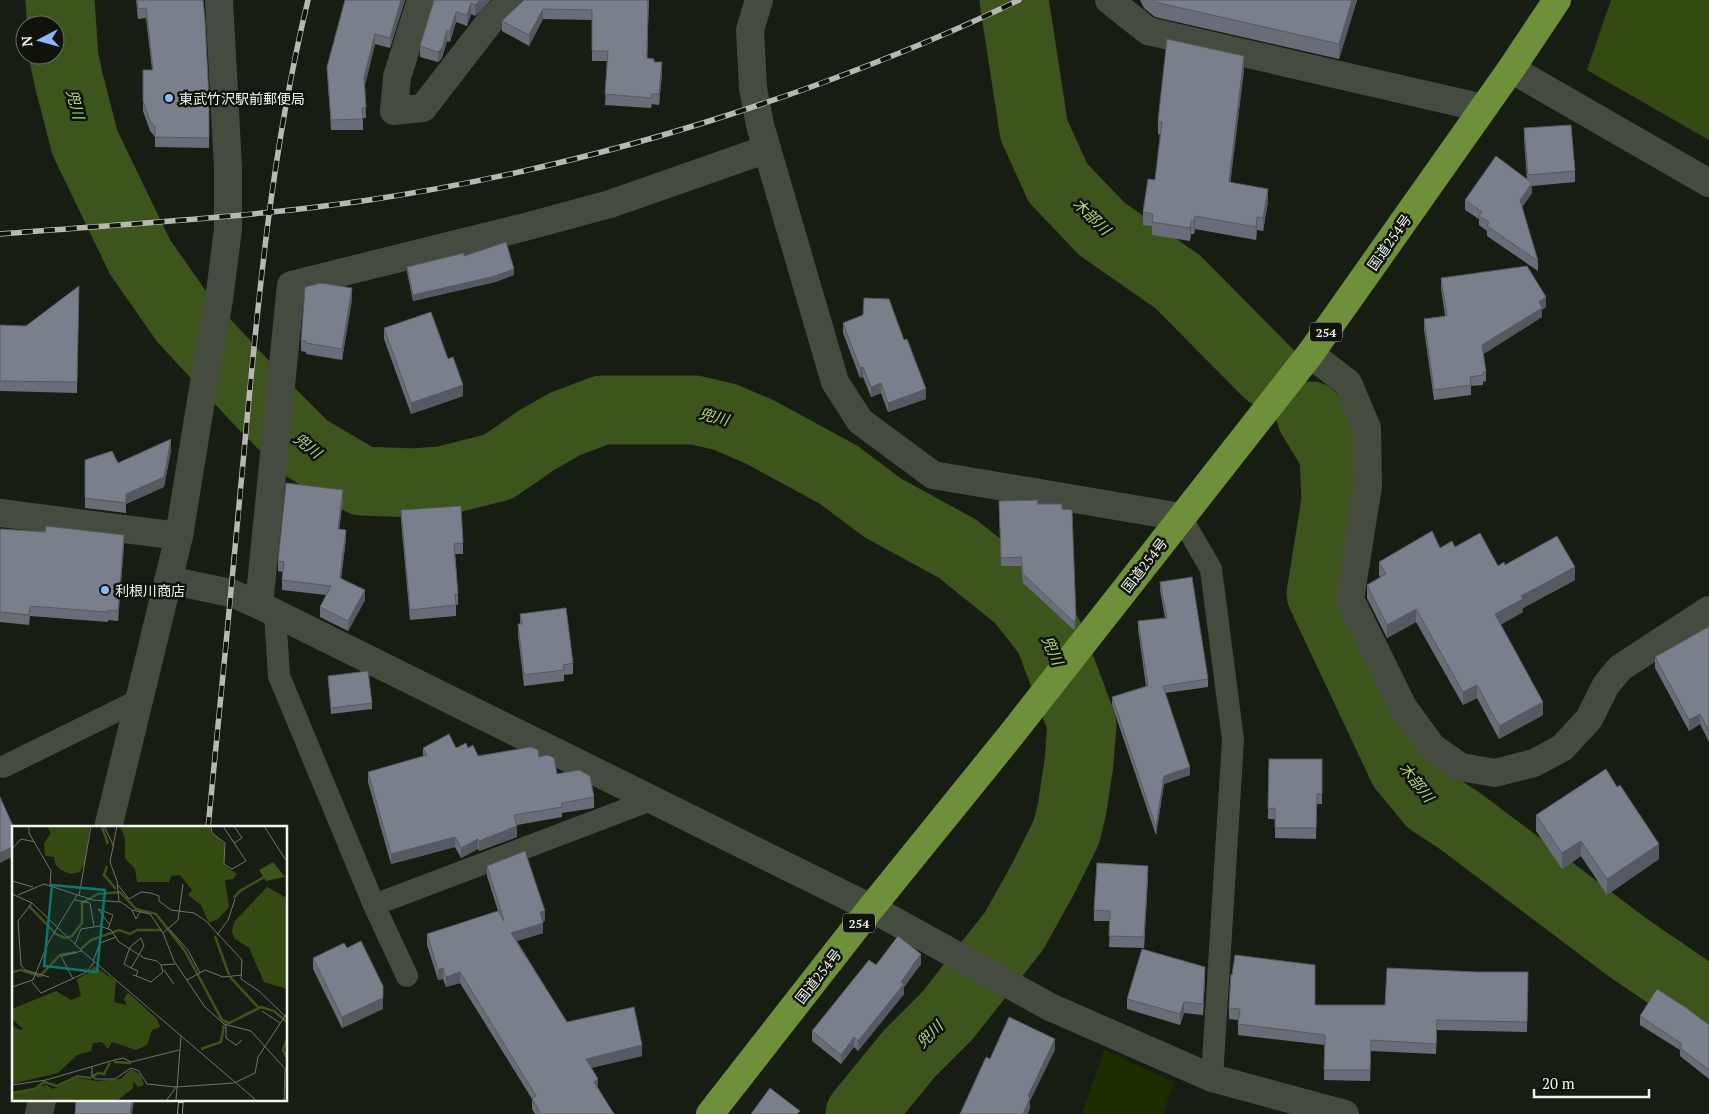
<svg xmlns="http://www.w3.org/2000/svg" width="1709" height="1114" font-family="'PT Serif','Noto Sans JP',serif">
<style>
.green{fill:#1c2d00}
.forest{fill:#354a13}
.lines{fill:none;stroke-linecap:round;stroke-linejoin:round}
.river{stroke:#3d541d;stroke-width:69}
.service{stroke:#464b40;stroke-width:22}
.minor{stroke:#464b40;stroke-width:28}
.tertiary{stroke:#464b40;stroke-width:28}
.trunk{stroke:#6e903a;stroke-width:28}
.rail-casing{stroke:#b6b9b1;stroke-width:5.5}
.rail{stroke:#0f130a;stroke-width:4;stroke-dasharray:11;stroke-linecap:butt}
.wall{fill:#686d78}
.shaded-wall{fill:#555961}
.building{fill:#797f8b;stroke:#555961}
.poi-dot{fill:#91b8fd;stroke:#0f130a;stroke-width:2}
.labels{text-anchor:middle;dominant-baseline:central;stroke-width:5;stroke-linejoin:round;paint-order:stroke}
.shield{fill:#0f130a;stroke:#aeb1aa;stroke-width:1}
.shield-label{font-size:12px;font-weight:bold;fill:#f2f5ee}
.poi-label{font-size:14px;fill:#f2f5ee;stroke:#0f130a;text-anchor:start}
.street-label{font-size:14px;fill:#f2f5ee;stroke:#0f130a}
.water-label{font-size:15px;font-style:italic;fill:#b3d786;stroke:#0f130a}
.inset-river{fill:none;stroke:#3d541d;stroke-width:2.5}
.inset-road{fill:none;stroke:#6f736b;stroke-width:1}
.view{fill:#0f766e;fill-opacity:0.15;stroke:#0f766e;stroke-width:2.5}
.inset-edge{fill:none;stroke:#f2f5ee;stroke-width:2.5}
</style>
<rect width="100%" height="100%" fill="#181d13"/>
<path class="green" d="M1104,1050L1174,1082L1163,1114H1082Z"/>
<path class="forest" d="M1611,0H1709V140L1587,70Z"/>
<g class="lines">
<g class="river">
<path d="M60,0L64,58L69,81L85,143L140,257L184,320L262,404L306,448L362,481L413,483L442,481L498,467L537,440L565,424L602,410H695L725,417L760,432L839,475L883,508L958,549L1020,599L1049,636L1082,724L1079,763L1072,809L1066,833L1043,879L1014,931L947,1016L909,1054L860,1114"/>
<path d="M1014,0L1034,130L1058,183L1102,229L1178,282L1268,373"/>
<path d="M1311,416L1334,454L1336,501L1321,594L1403,768L1431,802L1460,821L1627,947L1709,1003"/>
</g>
<g class="service">
<path d="M1181,517L1211,569L1233,740L1212,1078"/>
<path d="M275,613L279,676L374,905L407,976"/>
<path d="M3,767L139,700"/>
<path d="M374,905L651,800"/>
</g>
<g class="minor">
<path d="M421,0L397,77L394,111L423,108L491,20L513,0"/>
<path d="M759,0L750,30L753,88L760,125L835,382L860,421L933,475L1181,517"/>
<path d="M1109,0L1148,31L1483,108"/>
<path d="M1511,69L1709,183"/>
<path d="M1310,354L1348,383L1367,428L1368,486L1350,599L1403,707L1432,747L1461,767L1495,773L1534,763L1562,748L1589,719L1606,685L1620,668L1709,610"/>
<path d="M0,513L179,536"/>
<path d="M168,580L231,593L259,605L871,908"/>
<path d="M259,605L291,285L525,227L610,204L767,149"/>
<path d="M108,828L179,536L201,401L219,300L228,229V167L219,0"/>
<path d="M39,1114L42,1100"/>
</g>
<path class="tertiary" d="M871,908L1050,1007L1212,1078L1345,1114"/>
<path class="trunk" d="M710,1114L871,908L1011,735L1310,354L1511,69L1557,0"/>
<g class="rail-casing">
<g id="rail">
<path d="M0,234C123,224 247,218 369,200C523,177 673,137 819,84C887,59 954,32 1019,0"/>
<path d="M208,828C220,703 233,577 244,452C258,300 272,148 308,0"/>
<path d="M180,1114L181,1100"/>
</g>
</g>
<use href="#rail" class="rail"/>
</g>
<g class="wall">
<path d="M136,0H203L209,100V148L155,147V137L150,131L143,111V70H152L146,18L138,19Z"/>
<path d="M405,0L390,48L375,44L365,85L366,118H363V130H331L327,67Z"/>
<path d="M434,0H491L475,16L471,14L467,26L456,22L450,42L447,41L442,58L438,62L420,57V46Z"/>
<path d="M524,0H649L647,58L654,62L662,73L659,105L652,104L651,108L605,105L607,61H592V20L543,19L529,46L502,31V21Z"/>
<path d="M1140,0H1357L1339,59L1155,17L1144,8Z"/>
<path d="M1244,69L1230,183L1268,202L1263,231L1257,230L1256,240L1195,229L1194,234H1191L1190,241L1152,235V226L1143,225V212L1155,180L1160,135L1158,134V121Z"/>
<path d="M1524,128L1575,171V182L1532,186V193L1522,207L1538,261V271L1487,236V231L1479,225V219L1465,210V200L1527,180L1524,139Z"/>
<path d="M464,256L514,275L495,282L413,301L407,272V267Z"/>
<path d="M1441,278L1546,307L1542,310V317L1483,354L1486,372V381L1483,382V385L1471,386V395L1434,400L1424,329V319L1445,316L1441,288Z"/>
<path d="M79,286L77,393L0,391V325L26,326Z"/>
<path d="M352,299L342,360L306,354V352L301,351V341Z"/>
<path d="M843,323L926,399L888,412L881,393L871,397L863,377L860,378L843,333Z"/>
<path d="M384,328L448,359L463,396L411,414L384,339Z"/>
<path d="M171,450L164,487L126,504V513L85,508V460L118,463Z"/>
<path d="M343,500L339,529L346,539L341,578L365,600L348,631L320,617V607L326,595L282,590V580L283,572L278,571V561Z"/>
<path d="M999,501L1038,504L1076,627L1074,630L1023,583L1021,566H1001Z"/>
<path d="M401,510L463,543V554H455L458,594V605H456V616L410,620L401,521Z"/>
<path d="M0,529L45,532L124,545L118,621L108,620V622L30,616L29,625L0,622Z"/>
<path d="M1455,547L1498,566L1505,565L1575,580L1523,608V612L1500,625L1543,715L1499,739L1477,698L1463,705L1416,622L1387,638L1367,598V585L1380,577L1379,575V562L1440,548Z"/>
<path d="M1160,582L1208,679V687L1165,693L1190,775L1164,784L1156,835L1112,705V697L1146,686L1138,629V621L1165,618L1160,590Z"/>
<path d="M520,614L573,663V674L564,675V681L524,686L518,635V624H520Z"/>
<path d="M1709,628V742L1700,724L1689,731L1655,668V657Z"/>
<path d="M328,676L372,703V709L331,714Z"/>
<path d="M423,748H468L478,756L539,757L557,774L594,797V808L562,813V817L517,825V837L479,851L478,849L461,858L455,847L391,864L368,782V772L423,757Z"/>
<path d="M1269,759H1322V804H1317L1316,839L1275,838V819H1268Z"/>
<path d="M1617,787L1659,859L1607,895L1581,856L1562,869L1536,831V815Z"/>
<path d="M487,866L545,921L542,922L543,933L517,941L567,1022L642,1056L591,1068L598,1088L614,1114H535L532,1109V1099L460,983L446,987L443,979L438,980L427,945V934L498,911L487,876Z"/>
<path d="M1148,877L1144,948L1109,947L1110,921H1094V910Z"/>
<path d="M347,948L383,1009L342,1028L313,969V958Z"/>
<path d="M921,964L904,987V994L858,1051L854,1047L841,1064L812,1041V1031L876,965Z"/>
<path d="M1478,972H1528L1527,1032L1437,1030L1436,1054L1371,1051L1370,1081L1324,1080L1325,1045L1238,1035V1020L1229,1019V1008L1232,975L1315,1005H1385Z"/>
<path d="M1205,978L1203,1015L1184,1013L1180,1025L1127,1009V999Z"/>
<path d="M1640,1016L1709,1025V1079L1680,1056V1050L1640,1025Z"/>
</g>
<g class="shaded-wall">
<path d="M401,0H405L390,48V38Z"/>
<path d="M480,0H491L475,16V5Z"/>
<path d="M1352,0H1357L1339,59V44Z"/>
<path d="M471,3V14L467,26V15Z"/>
<path d="M543,9V19L529,46V35Z"/>
<path d="M456,12V22L450,42V31Z"/>
<path d="M447,30V41L442,58L438,62V52Z"/>
<path d="M375,34V44L364,88V77Z"/>
<path d="M1244,56V69L1229,195V182Z"/>
<path d="M662,62V73L659,105V94Z"/>
<path d="M1532,183V193L1520,210V200Z"/>
<path d="M1268,189V202L1263,231V218Z"/>
<path d="M1195,216V229L1194,234V221Z"/>
<path d="M1257,217V230L1256,240V227Z"/>
<path d="M1191,221V234L1190,241V228Z"/>
<path d="M514,269V275L495,282L413,301V295Z"/>
<path d="M352,288V299L342,360V349Z"/>
<path d="M1546,297V307L1542,310V317L1482,355V345L1539,302Z"/>
<path d="M863,367V377L860,378V368Z"/>
<path d="M881,383V393L871,397V387Z"/>
<path d="M463,385V396L411,414V403Z"/>
<path d="M926,389V399L888,412V403Z"/>
<path d="M171,439V450L164,487L126,504V513V494Z"/>
<path d="M343,490V500L338,539V529Z"/>
<path d="M346,530V539L340,587V578Z"/>
<path d="M124,535V545L118,621V611Z"/>
<path d="M1575,567V580L1523,608V612L1495,628V614L1521,596Z"/>
<path d="M365,590V600L348,631V621Z"/>
<path d="M1416,609V622L1387,638V625Z"/>
<path d="M1076,618V627L1074,630V622Z"/>
<path d="M1477,685V698L1463,705V692Z"/>
<path d="M1543,702V715L1499,739V726Z"/>
<path d="M1700,714V724L1689,731V720Z"/>
<path d="M1190,767V775L1164,784L1156,835V827L1164,776Z"/>
<path d="M517,826V837L479,851V841Z"/>
<path d="M455,837V847L391,864V854Z"/>
<path d="M478,839V849L461,858V848Z"/>
<path d="M1581,841V856L1562,869V853Z"/>
<path d="M1659,844V859L1607,895V879Z"/>
<path d="M14,846V856L0,863V853Z"/>
<path d="M1148,866V877L1144,948V937Z"/>
<path d="M545,911V921L540,922V912Z"/>
<path d="M543,923V933L511,943V933Z"/>
<path d="M921,954V964L904,987V994L858,1051V1041L901,982Z"/>
<path d="M1205,967V978L1203,1015V1004Z"/>
<path d="M443,968V979L438,980V970Z"/>
<path d="M460,972V983L446,987V977Z"/>
<path d="M383,998V1009L342,1028V1017Z"/>
<path d="M1184,1002V1013L1180,1025V1014Z"/>
<path d="M854,1037V1047L841,1064V1055Z"/>
<path d="M1055,1039V1050L1030,1101V1108L1028,1114H1023L1028,1096Z"/>
<path d="M642,1045V1056L586,1069V1059Z"/>
<path d="M598,1079V1089L594,1082Z"/>
<path d="M132,1100H134L132,1114H130Z"/>
</g>
<g class="building">
<path d="M137,0H203L205,20L209,100V138L155,137V127L150,121L143,101V70H153L146,8L138,9Z"/>
<path d="M345,0H401L390,38L375,34L364,77L366,108H362L363,119L331,120L327,67Z"/>
<path d="M434,0H480L475,5L471,3L467,15L456,12L450,31L447,30L442,48L438,52L420,46Z"/>
<path d="M524,0H648L647,58L654,59V62H662L659,94H652L651,98L605,94L608,51H592V10L543,9L529,35L502,21Z"/>
<path d="M1153,0H1352L1339,44L1155,2Z"/>
<path d="M1167,39L1244,56L1229,182L1268,189L1263,218L1257,217L1256,227L1195,216L1194,221H1191L1190,228L1152,222L1153,214L1143,212L1148,179L1155,180L1162,122L1158,121Z"/>
<path d="M1571,125L1575,171L1528,175L1524,128Z"/>
<path d="M1496,156L1532,183L1520,200L1538,261L1487,226L1489,222L1479,216L1482,212L1465,200Z"/>
<path d="M506,242L514,269L495,276L413,295L407,267L464,253V256Z"/>
<path d="M1527,266L1546,297L1539,302L1542,308L1482,345L1486,372H1483V375L1470,377L1471,385L1434,390L1424,319L1447,316L1441,278Z"/>
<path d="M321,283L352,288L342,349L306,343V341H301L305,287Z"/>
<path d="M79,286L77,382L0,381V325L26,326Z"/>
<path d="M864,298L889,299L904,340L907,339L926,389L888,403L881,383L871,387L863,367L860,368L843,323L863,315Z"/>
<path d="M431,312L448,359L453,357L463,385L411,403L384,328Z"/>
<path d="M171,439L164,477L126,494V503L85,498V460L112,451L118,463Z"/>
<path d="M286,483L343,490L338,529L346,530L340,578L365,590L348,621L320,607L331,586L282,580L284,562L278,561Z"/>
<path d="M1038,500L1037,504H1062V509L1072,510L1076,618L1074,622L1023,574L1021,557L1001,558L999,501Z"/>
<path d="M461,506L463,543L454,544L458,594H455L456,605L410,610L401,510Z"/>
<path d="M46,526L124,535L118,611L108,610V612L30,606L29,615L0,612V529L45,532Z"/>
<path d="M1432,531L1440,548L1452,541L1455,547L1480,533L1498,566L1504,562L1505,565L1557,536L1575,567L1521,596L1523,599L1495,614L1543,702L1499,726L1477,685L1463,692L1416,609L1387,625L1367,585L1386,574L1379,562Z"/>
<path d="M1192,577L1208,679L1163,686L1190,767L1164,776L1156,827L1112,697L1148,686L1138,621L1167,618L1160,582Z"/>
<path d="M566,608L573,663L563,665L564,670L524,675L518,624H522L520,614Z"/>
<path d="M1708,627L1709,628V731L1700,714L1689,720L1655,657Z"/>
<path d="M368,671L372,703L331,708L328,676Z"/>
<path d="M449,734L456,748L466,743L468,748L473,745L478,756L531,747L538,750L539,757L548,755L554,758L557,774L579,770L590,776L594,797L562,803V807L514,815L517,826L479,841L478,839L461,848L455,837L391,854L368,772L427,755L423,748Z"/>
<path d="M1269,759H1322V794H1317L1316,828H1275V808L1268,809Z"/>
<path d="M1606,769L1617,787L1620,785L1659,844L1607,879L1581,841L1562,853L1536,815Z"/>
<path d="M0,797L14,828V846L0,853Z"/>
<path d="M525,851L545,911L540,912L543,923L511,933L567,1022L634,1007L642,1045L586,1059L598,1079L594,1082L614,1114H541L532,1099L536,1096L460,972L446,977L443,968L438,970L427,934L498,911L504,921L487,866Z"/>
<path d="M1097,863L1148,866L1144,937L1109,936L1110,911L1094,910Z"/>
<path d="M898,936L921,954L901,982L904,984L858,1041L854,1037L841,1055L812,1031L869,960L876,965Z"/>
<path d="M361,941L383,986V998L342,1017L313,958L344,943L347,948Z"/>
<path d="M1142,949L1205,967L1203,1004L1184,1002L1180,1014L1127,999Z"/>
<path d="M1235,955L1315,965V1005H1385L1387,968L1478,972H1528L1527,1022L1437,1020L1436,1044L1371,1040L1370,1070H1324L1325,1035L1238,1024L1240,1009L1229,1008L1231,974L1232,975Z"/>
<path d="M1657,989L1685,1007L1709,1025V1070L1680,1048L1682,1044L1640,1016Z"/>
<path d="M1009,1017L1055,1039L1028,1096L1030,1098L1023,1114H960L986,1057L990,1059Z"/>
<path d="M770,1088L800,1111L797,1114H751Z"/>
<path d="M76,1100H132L130,1114H75Z"/>
</g>
<g class="poi-dot">
<circle cx="169" cy="98" r="5"/>
<circle cx="105" cy="590" r="5"/>
</g>
<g class="labels">
<g class="shield">
<rect x="1310" y="322.5" width="32" height="19" rx="4"/>
<rect x="843" y="913.5" width="32" height="19" rx="4"/>
</g>
<g class="shield-label">
<text x="1326" y="332">254</text>
<text x="859" y="923">254</text>
</g>
<g class="poi-label">
<text x="179" y="98">東武竹沢駅前郵便局</text>
<text x="115" y="590">利根川商店</text>
</g>
<g class="street-label">
<text transform="translate(1389 242) rotate(-55)">国道254号</text>
<text transform="translate(1144 565) rotate(-52)">国道254号</text>
<text transform="translate(818 976) rotate(-52)">国道254号</text>
</g>
<g class="water-label">
<text transform="translate(76 104) rotate(76)">兜川</text>
<text transform="translate(1092 216) rotate(44)">木部川</text>
<text transform="translate(714 416) rotate(15)">兜川</text>
<text transform="translate(308 445) rotate(38)">兜川</text>
<text transform="translate(1053 650) rotate(66)">兜川</text>
<text transform="translate(1417 782) rotate(52)">木部川</text>
<text transform="translate(929 1034) rotate(-45)">兜川</text>
</g>
</g>
<g transform="translate(12 826)">
<rect width="275" height="275" fill="#181d13"/>
<path d="M35,0H78L73,35L68,46L58,48L49,44L43,38L42,31L33,30L32,17L39,7ZM108,0H198L199,6L212,17V39L225,48L221,53L213,54L217,81L206,93L197,97L189,79L176,69L180,64L168,49L159,50L157,56H125L123,43L113,32V13ZM255,61L275,72V163L252,156L237,122L222,112L220,105L222,96ZM82,140L104,155L102,176L115,179L112,173L115,167L118,168L145,193L148,201L140,204L135,219L124,224L100,216L96,223L90,216L81,217L79,225L65,229L46,247L0,258V199L8,204L11,203L0,193V183L44,165L59,174L69,170L65,153L76,147ZM119,243L129,249L132,259L126,261L121,255V262L105,275H0V268L5,266L34,259L41,263L65,252L85,255L109,253Z" fill="#354a13"/>
<path d="M261,36L273,51L254,55L247,44Z" fill="#3d541d"/>
<path class="inset-river" d="M90,1L96,18M95,40L92,49L104,63M222,72L228,65L252,51M17,80L44,108L53,112L60,110L70,97V77L86,68L108,66L124,83L144,88L173,125L210,194L217,197L249,181L262,185L275,196M203,110L217,149M69,123L79,114L107,104L118,108L125,104H150M0,146L9,144L28,150L48,129L64,126M218,151L246,181M275,213L271,224L275,232M189,223L209,216L212,199M102,236L119,237M0,267L23,263L32,256L45,260L66,250L78,252L86,247L92,248L98,237"/>
<path class="inset-road" d="M17,0V7L39,45L38,60M92,0L102,21M105,0L98,36L105,55L107,75M199,0L200,7L213,17L212,38L220,43L234,35L211,0M252,0L275,36M222,17L230,12L222,0M0,23L9,13L23,16M0,55L21,61M106,59L117,73L129,66L139,67L147,70V75L159,84L182,87L194,95L230,134L229,153L247,165L275,192M0,68L20,77L70,125L245,275M6,69L32,58L81,74L109,76L120,84L138,88L151,107L162,135L193,181L212,198L239,205L275,245M67,70L79,0M63,74L78,77L82,100M20,77L6,95L9,139L13,144L37,151M120,84L124,93L128,86M96,103L101,89L86,83L97,98M157,103L176,124L188,147M151,107L166,94L171,58M205,109L216,94L223,73M129,112L132,120L119,142L112,138L118,121ZM63,118L69,103L88,100L99,104L107,116L132,132L145,135L149,139L163,138M81,135L88,117L104,111M119,142L126,145L124,150L121,149M152,144L162,158M124,150L139,156L151,146L149,139M61,153L49,130L70,125M175,154L193,144L211,151L230,149M20,156L29,167L75,146L82,136M0,161L21,154L36,117L65,69M250,185L268,197M214,199V212L224,219L230,214M80,241V249L83,253H103L119,242L127,245L135,258L164,261L222,257L243,247L246,231L275,187M0,259L34,254L99,235L111,232L119,236L167,224M154,275L164,261M164,275L169,210M272,275L273,243"/>
<path class="view" d="M40,59L93,64L85,146L32,140Z"/>
<rect width="275" height="275" class="inset-edge"/>
</g>
<g transform="translate(40 40) rotate(264)"><circle r="24" fill="#0f130a" stroke="#6a6d65"/>
<path d="M0-4L9 19L0 12L-9 19Z" fill="#91b8fd"/>
<text y="-8" font-size="14" font-weight="bold" text-anchor="middle" fill="#f2f5ee">N</text>
</g>
<path d="M1534 1089v8h115v-8" fill="none" stroke="#f2f5ee" stroke-width="2.5"/>
<text x="1542" y="1089" font-size="15" fill="#f2f5ee" stroke="#0f130a" stroke-width="4" paint-order="stroke">20 m</text>
</svg>
